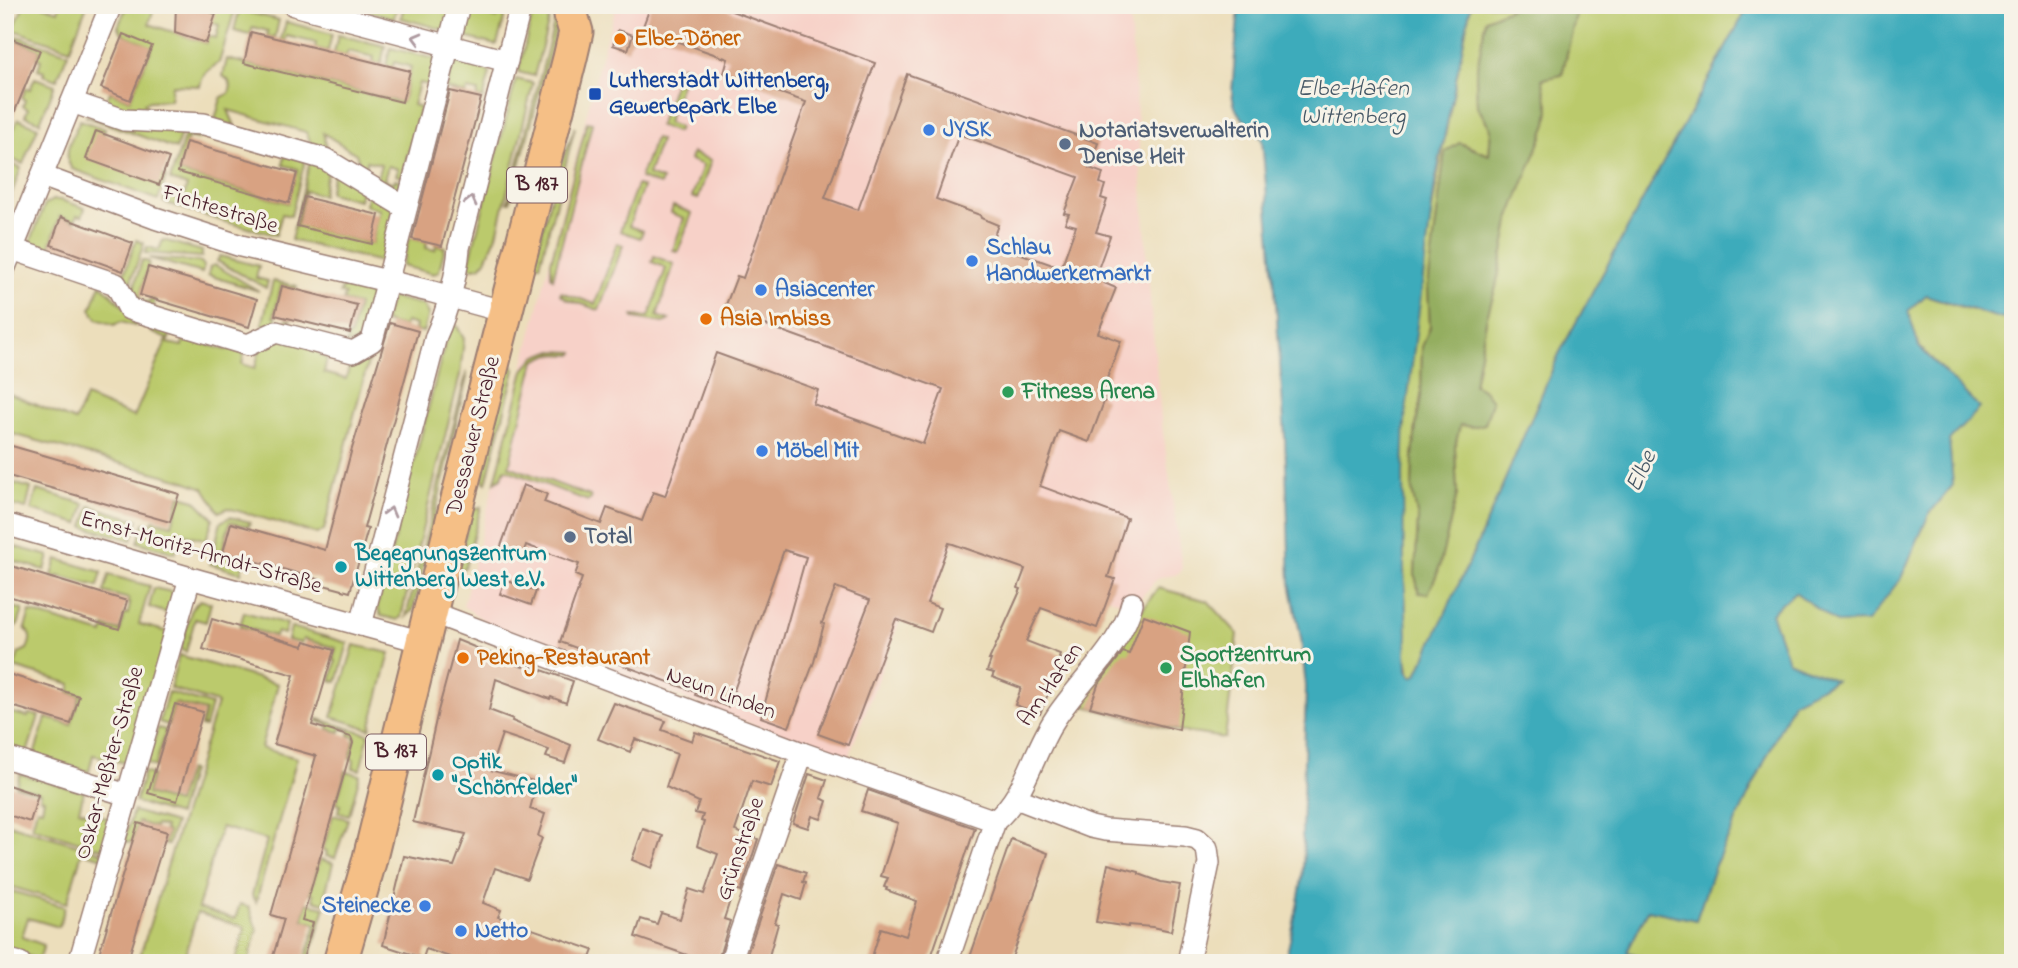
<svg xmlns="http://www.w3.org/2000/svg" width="2018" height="968" font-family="'Indie Flower',sans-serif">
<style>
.built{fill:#f7d1c8}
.green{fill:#bbca6c;stroke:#82744c;stroke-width:2}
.forest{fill:#94ae60;stroke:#6f6646;stroke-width:2}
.water{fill:#3dabbb;stroke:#446573;stroke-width:2}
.building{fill:#d8a282;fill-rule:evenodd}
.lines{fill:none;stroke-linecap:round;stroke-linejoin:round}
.minor-casing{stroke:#9b7e73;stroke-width:24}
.primary-casing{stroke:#9b7e73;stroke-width:37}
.minor{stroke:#fff;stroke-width:21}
.primary{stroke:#f5bf86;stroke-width:33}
.oneway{stroke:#ae9aa0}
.food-dot{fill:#e8710a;stroke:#f7f3e8;stroke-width:2.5}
.transit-dot{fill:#1a4fb4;stroke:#f7f3e8;stroke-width:2.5}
.shop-dot{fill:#3f7fe0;stroke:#f7f3e8;stroke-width:2.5}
.service-dot{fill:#5c6f8a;stroke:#f7f3e8;stroke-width:2.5}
.leisure-dot{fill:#2e9e5b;stroke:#f7f3e8;stroke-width:2.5}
.culture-dot{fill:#0f9aa8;stroke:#f7f3e8;stroke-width:2.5}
.labels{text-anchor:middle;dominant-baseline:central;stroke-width:6;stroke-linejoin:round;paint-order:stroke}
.shield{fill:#f7f3e8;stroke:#7e5f64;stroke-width:2}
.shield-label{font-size:21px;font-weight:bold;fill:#4a1f2b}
.food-label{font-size:23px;font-weight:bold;fill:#c56008;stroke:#f7f3e8;text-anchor:start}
.transit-label{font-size:23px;font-weight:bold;fill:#164399;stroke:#f7f3e8;text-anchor:start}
.shop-label{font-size:23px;font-weight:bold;fill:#366cbe;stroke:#f7f3e8;text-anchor:start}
.service-label{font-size:23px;font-weight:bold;fill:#4e5e75;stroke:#f7f3e8;text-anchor:start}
.street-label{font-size:23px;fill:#4a1f2b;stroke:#f7f3e8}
.leisure-label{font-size:23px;font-weight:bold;fill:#27864d;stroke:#f7f3e8;text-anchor:start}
.culture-label{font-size:23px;font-weight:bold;fill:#0d838f;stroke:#f7f3e8;text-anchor:start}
.water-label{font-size:24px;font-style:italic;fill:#455765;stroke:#f7f3e8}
</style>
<rect width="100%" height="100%" fill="#f7f3e8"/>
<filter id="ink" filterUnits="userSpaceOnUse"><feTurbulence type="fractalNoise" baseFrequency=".0143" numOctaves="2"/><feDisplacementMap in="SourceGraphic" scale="14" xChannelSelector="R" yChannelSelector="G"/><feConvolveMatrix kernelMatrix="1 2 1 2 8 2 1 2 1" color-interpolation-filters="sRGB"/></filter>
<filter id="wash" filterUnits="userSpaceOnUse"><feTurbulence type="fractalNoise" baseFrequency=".00686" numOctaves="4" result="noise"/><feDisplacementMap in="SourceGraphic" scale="28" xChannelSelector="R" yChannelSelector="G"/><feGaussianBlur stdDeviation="1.57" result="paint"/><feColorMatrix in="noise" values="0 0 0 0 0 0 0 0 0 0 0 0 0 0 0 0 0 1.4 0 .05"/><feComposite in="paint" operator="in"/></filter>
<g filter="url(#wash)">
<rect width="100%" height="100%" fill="#ecdebb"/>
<path class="built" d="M617,5H1129L1151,311L1161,417L1182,567L1180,572L1175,575L1162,577L1156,580L1139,600L1126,605L1004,554L1002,561L953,545L923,623L902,615L847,761L489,624L463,606L603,49Z"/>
<g class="green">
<path d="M24,5H41L58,11L60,5H87L70,49L13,30Z"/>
<path d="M127,5H155L149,24L206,43L208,36L216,38L219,25L213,23L194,5L236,6L219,63C209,69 202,74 200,86L172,85L170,100L149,101L144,103L153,116L123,114L105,105L110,92L130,100L152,47L123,34L118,27Z"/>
<path d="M346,5H397L394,18Z"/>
<path d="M404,5H455L448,31L401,18Z"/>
<path d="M535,5H553L534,76L518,72Z"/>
<path d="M1471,5H1518L1486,19L1476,74L1477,106L1491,129L1489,155L1460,143L1445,153L1428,287L1430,327L1422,347L1421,397L1416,426L1413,458L1412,490L1418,519L1415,575L1419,593H1428L1438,572L1457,494L1455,447L1460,424L1472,427L1485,424L1492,401L1483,389L1474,385L1487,316L1496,287L1510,217L1547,124L1549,109L1542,79L1562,75L1578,5H1749L1559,354L1480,538L1417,675L1412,677C1402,663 1407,629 1406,610C1402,547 1400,482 1405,419C1416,280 1443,142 1471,5Z"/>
<path d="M468,7L487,11L486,15L497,18L498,15L505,16L497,44L495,45L461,36Z"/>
<path d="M239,10L279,20L275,38L267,36L268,31L253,27L250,35L234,31Z"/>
<path d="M557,11L561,12L510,202H508Z"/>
<path d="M286,22L332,34L328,51L315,48L316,43L287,36L285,41L281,40Z"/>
<path d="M11,34L68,53L57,80L43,75L44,71L38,69L41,60L37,58L40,50L10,37Z"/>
<path d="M338,35L385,46L381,64L373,62L374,57L348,51L346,56L334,53Z"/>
<path d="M390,48L440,60L434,86L419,83L413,105L420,107L402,177L396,175L398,169L388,166L384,180L394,183L395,179L401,181L397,195L376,182L381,164L367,161L364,172L356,154L323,133L328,152L313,148L306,132L228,110L235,126L215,120L221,98L229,93L231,86L228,80L223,76L227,59L402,102L411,67L394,62L393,67L386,66Z"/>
<path d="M454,62L487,71L490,73L483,99L477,97L478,92L467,90L465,94L446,89Z"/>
<path d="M681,65L687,67L667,123L679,127L677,132L659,126Z"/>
<path d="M35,78L55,85L40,122L25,116L28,109L23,106L25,100L22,98L26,88L30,89Z"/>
<path d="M516,79L533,83L497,235L486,260L480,267L473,268L468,267Z"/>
<path d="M85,116L182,130L176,149Z"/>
<path d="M18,119L38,127L23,164L8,158L11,152L5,150L9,142L5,140L8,130L13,131Z"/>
<path d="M80,120L105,129L103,134L166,177L158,200L72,169C61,153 73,136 80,120Z"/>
<path d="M587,122L592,123L553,278L551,276V262Z"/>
<path d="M575,127L540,265L534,264L557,173Z"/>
<path d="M187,129L205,135L199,134L198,139L188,137L178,172L288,203L298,169L283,165L285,155L305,160L291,216L282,214L276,235L222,221L163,202L165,195L183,200L187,186L170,180Z"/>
<path d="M655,138L660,140L648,175L662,180L660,185L640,178Z"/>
<path d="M692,153L711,160L698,199L692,197L703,165L690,160Z"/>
<path d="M310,161L328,168L322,195L305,191L297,225L372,244L380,210L365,205L368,192L394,208L381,262L291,240Z"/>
<path d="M5,162L21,168L7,206L5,205Z"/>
<path d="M334,171L361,188L359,200L329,193Z"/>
<path d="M637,185L643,187L629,226L643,231L640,238L620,231Z"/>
<path d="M54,200H60L85,208L82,216L77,215L75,221L60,216L49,249L61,254L63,250L67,252L64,259L34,248L30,243L45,204Z"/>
<path d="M673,206L692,213L678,252L673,250L684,218L671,213Z"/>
<path d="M409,238L427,242L426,248L435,250L436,245L445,247L439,271L434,274L402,266Z"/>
<path d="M136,240L144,243L130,284L105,276L107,271L122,276L123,272H125Z"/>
<path d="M163,240L202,251V257L145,253L147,247L159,250Z"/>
<path d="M617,243L623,245L599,310L567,299L560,294L561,292L595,304Z"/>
<path d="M220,256L259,266L256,278L268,281L266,288L217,261Z"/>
<path d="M654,256L674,264L657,316L669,320L664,323L633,318V316L649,317L666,268L652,262Z"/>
<path d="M149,258L201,262L204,266L202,273Z"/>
<path d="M142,260L149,262L139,300L149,303L151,299L155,300L152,311L130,302Z"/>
<path d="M215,265L259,291L208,275L210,267Z"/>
<path d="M273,281L297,286L296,289L281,286L274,316L276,317V321L286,323L287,319L291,320L288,331L262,325Z"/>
<path d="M101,284L137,320L135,326L121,322L114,325L97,319L91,309Z"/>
<path d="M342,287L376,295L366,339L346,345L349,335H351L358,305L343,301L345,294L340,293Z"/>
<path d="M1926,295L1951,304L2002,319L2013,311V963H1662L1627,952L1648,910L1696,920L1715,865L1793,701L1834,681L1788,661L1771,613L1795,592L1837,623L1901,578L1929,514L1953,485L1949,439L1979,408L1919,346L1908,311Z"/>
<path d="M391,297L423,305L428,314L423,332L415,330L416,325L406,322L404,327L384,322Z"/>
<path d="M155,323L172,327L168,343L182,346L185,332L194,334L198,342L226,350L232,347L245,349L242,364L255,368L261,345L278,338L317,347L321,356L327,358L324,373L346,379L350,364L336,360L343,355L372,347L324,530L317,534L228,508L219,512L204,488L182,480L5,432V392L75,421L86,397L134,417L167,339L151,332Z"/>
<path d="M450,324L457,326L464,339L460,375L401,617L398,620L381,616L377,607Z"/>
<path d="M550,351L574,352L573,355L550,354L535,361L509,466L590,496L591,499L588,501L505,469L501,478L495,482L524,370L535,357Z"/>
<path d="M509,365L514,367L515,370L486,483L482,480Z"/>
<path d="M466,374L467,377L413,610L406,617Z"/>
<path d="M5,481L31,488L26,509L5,503Z"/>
<path d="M37,490L85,504L79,524L31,510Z"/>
<path d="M180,496L195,500L213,518L206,540L181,533L175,553L138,542L144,523L151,525L153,520L172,525Z"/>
<path d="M90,506L138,520L132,540L84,527Z"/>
<path d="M481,507L465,567L456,574L470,515L473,509Z"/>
<path d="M230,517L250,522L249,526L230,522L222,552L232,556L231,560L243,563L241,573L210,564L221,522Z"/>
<path d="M5,544L49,556L45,570L10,560L8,564L5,563Z"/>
<path d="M57,559L102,572L98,586L58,576L57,578L52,576Z"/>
<path d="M109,575L150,586L139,624L168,632L129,764L93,755L89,772L34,755L46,718L71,725L80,696L69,692L71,684L14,667L19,653L27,649C31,641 32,635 25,628L30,612L103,634L105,627L120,631L125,614H128L130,604L128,603L129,599L104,592Z"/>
<path d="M154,588L177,593L175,616L149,607Z"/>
<path d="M1158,588L1208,601L1238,634L1225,738L1179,731L1073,703Z"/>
<path d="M200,600L211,603L206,622L195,619L186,652L181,650L192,608Z"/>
<path d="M5,605L23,610L18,625C6,630 2,640 12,650L8,665L5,664Z"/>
<path d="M244,612L287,624L284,634L277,632L275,636L240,626Z"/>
<path d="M291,627L348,643L337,682L331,681L336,661L333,660L336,648L303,639L301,643L288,640Z"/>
<path d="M354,645L390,653L370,729L332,717Z"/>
<path d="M179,655L278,684L261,748L297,758L256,902L252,895L267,840L221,827L198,908L235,919L240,904L249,907L257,930L248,963H235L245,927L197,913L183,963H138L217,703L170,688Z"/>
<path d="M168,692L211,705L205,727L201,726L205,711L175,703L168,725L159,722Z"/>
<path d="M5,711L28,717L29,714L39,716L27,753L5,746Z"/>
<path d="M318,719L369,734L360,770L353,768L354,760L350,758L355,737L349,735L350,730L341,728L340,732L328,729L329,725L318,721Z"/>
<path d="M158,728L166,730L155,767L147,764Z"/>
<path d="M188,770L191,771L178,815L135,802L144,772L152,775L147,794L177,803Z"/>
<path d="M346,771L360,775L349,815L338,812L340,805L336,803Z"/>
<path d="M20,774L84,792L79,810L114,820L105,850L32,827L37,808L42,809L44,799L40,798L41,793L16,786Z"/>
<path d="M133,811L175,823L168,845L164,844L168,832L164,830L165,827L156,825L155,827L138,822L132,843L124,841Z"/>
<path d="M333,815L348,819L335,858L326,856L327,851L323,850Z"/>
<path d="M5,823L104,853L103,858L82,852L67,903L5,885Z"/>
<path d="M320,859L333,863L326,891L325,903L313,900L314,894L310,893Z"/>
<path d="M5,889L65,907L59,927L28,918L22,937L44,945L41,954L37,959L5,949Z"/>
<path d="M307,903L325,907L308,963H304L316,924L303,919Z"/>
</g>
<path class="forest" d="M1518,5H1578L1562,75L1542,79L1549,109L1547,124L1510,217L1496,287L1487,316L1474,385L1483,389L1492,401L1485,424L1472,427L1460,425L1455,447L1457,494L1438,572L1428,594L1419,593L1415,575L1418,519L1412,490L1413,458L1416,426L1421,397L1422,347L1430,327L1428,287L1445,152L1459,143L1489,155L1491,129L1477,106L1476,74L1486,19Z"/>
<path class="water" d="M1239,5H1471L1435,183L1405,420L1403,474L1404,570L1407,634L1406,652L1407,670L1412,677L1417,675L1480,538L1559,354L1749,5H2013V311L2002,319L1926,295L1908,311L1919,347L1980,408L1949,440L1953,485L1929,514L1901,578L1867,622L1837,623L1795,592L1771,613L1788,661L1835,680L1793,702L1715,865L1696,920L1648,910L1627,952L1662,963H1285C1292,928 1309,868 1302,835L1306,688L1301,638L1290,583L1285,438L1275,290L1262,140C1249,117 1235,123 1232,92Z"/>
<g id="blocks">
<g class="building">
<path d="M176,5H189L216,14L206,43L175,33Z"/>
<path d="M651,5H715L875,63L825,198L858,210L907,74L1098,143L1089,168L1103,173L1100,183L1105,185L1101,198L1107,200L1096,232L1110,236L1098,269L1108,272L1104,283L1116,288L1098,333L1121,341L1100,397L1105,399L1089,442L1059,431L1040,486L1127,518L1108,577L1115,579L1097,628L1041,608L1026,641L1060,654L1059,658L1066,661L1056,685L1052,684L1040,714L1015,705L1021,688L992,677L994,673L987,671L991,660H989L1021,589L1018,588L1025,569L953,544L949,543L927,603L940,608L931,632L896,619L848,745L818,734L870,600L836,587L822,623L824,624L814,662L789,727L761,717L806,557L784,550L728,707L695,695L696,692L560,642L582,578L575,575L579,564L526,545L522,557L500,549L523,485L547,494L544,502L601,524L607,508L642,521L653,492L665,496L716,353L818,390L813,404L923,444L943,389L724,310L737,276L743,278L806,102L724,73L728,59L642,29ZM959,134L1078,177L1064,213L1069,214L1065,223L1076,226L1061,268L991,243L998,225L981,218L980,215L936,199Z"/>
<path d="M618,30L633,35L628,50L613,45Z"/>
<path d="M251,32L410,71L402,102L244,63Z"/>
<path d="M123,34L152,46L130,100L101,88Z"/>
<path d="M12,39L40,50L6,133L5,56Z"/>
<path d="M450,91L481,98L442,246L412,239Z"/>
<path d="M96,131L169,158L159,185L86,159Z"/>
<path d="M186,142L297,173L289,203L178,172Z"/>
<path d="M304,197L379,215L372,244L297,226Z"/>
<path d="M61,217L133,243L123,271L51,245Z"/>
<path d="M148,267L257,299L249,327L140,295Z"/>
<path d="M282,286L357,305L350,333L275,315Z"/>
<path d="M390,323L418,331L364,528L368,529L350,592L320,584L321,580L223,552L231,523L325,550L351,452Z"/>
<path d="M5,444L179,494L170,522L5,475Z"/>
<path d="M5,564L127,601L119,629L5,595Z"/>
<path d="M505,580L536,591L531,605L500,594Z"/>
<path d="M1144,615L1190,632L1179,730L1090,707L1098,685L1123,652L1129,654Z"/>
<path d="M212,619L303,646L305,641L334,650L312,725L351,737L353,743L302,920L313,923L302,963H271L284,919L271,915L316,756L274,744L294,675L203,649Z"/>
<path d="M457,640L523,667L525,664L573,681L566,703L551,697L550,699L496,679L489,710L513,719L512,721L571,745L565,763L546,757L549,750L502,734L490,770L537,782L530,809L545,814L538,836L542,838L527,879L495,868L483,903L501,910L498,917L593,950L588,963H468L426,949L423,958L383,945L404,856L454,866L466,834L413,822L438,711Z"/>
<path d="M5,673L79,696L71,724L5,704Z"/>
<path d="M614,703L666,721L662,730L692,741L695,732L780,761L771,787L752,781L735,831L758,839L741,891L734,888L724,919L730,921L717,963H685L687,955L635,937L641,919L657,924L661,913L680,919L689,889L704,894L718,854L697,846L704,822L701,821L703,815L695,813L699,802L666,787L677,754L635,739L630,752L598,739Z"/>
<path d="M175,704L203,712L177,801L148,793Z"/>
<path d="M809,774L827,780L821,798L827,801L821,819L812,816L808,828L793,823Z"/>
<path d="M5,784L38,795L30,822L5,814Z"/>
<path d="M868,790L975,828L929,963H870L881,928L906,936L917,901L886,890L887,888L884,887L888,878L881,876L898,823L861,811Z"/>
<path d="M138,823L167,832L127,963H118L98,957Z"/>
<path d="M643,829L663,836L652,868L632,860Z"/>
<path d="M1011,839L1048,853L1041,876L1010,963H968Z"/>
<path d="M778,864L806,873L803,882L806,883L801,900L784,894L775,923L778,924L767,963H744Z"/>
<path d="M1108,864L1139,872V874L1161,882L1180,885L1171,931L1153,927L1129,925V927L1096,922Z"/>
</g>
</g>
</g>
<g filter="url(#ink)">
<use href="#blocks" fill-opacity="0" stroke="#9b7e73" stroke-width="2"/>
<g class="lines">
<g class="minor-casing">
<g id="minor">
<path d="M294,5L507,61"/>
<path d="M72,102L124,120L204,124L325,159L406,208"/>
<path d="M42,176L155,218L241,246L429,291L506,312"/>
<path d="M12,249L116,284L129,309L248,345L276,332L353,352L372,341L459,5"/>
<path d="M5,267L111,5"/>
<path d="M5,524L201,581L423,642"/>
<path d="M431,612L802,753L995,821"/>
<path d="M361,625L436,336C447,312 457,275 459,248L521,5"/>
<path d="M5,757L127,795"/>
<path d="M1016,798L1091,827L1105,830L1185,836L1197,839L1207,848L1209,863L1188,963"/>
<path d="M5,959L20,963"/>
<path d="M79,963L190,578"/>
<path d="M730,963L802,753"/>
<path d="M947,963L995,821C1026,795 1033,752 1055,719C1078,683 1123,645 1132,603"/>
</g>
</g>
<g class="primary-casing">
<path id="primary" d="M340,963L369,862L461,487L570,58L576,32L571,15L574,5"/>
</g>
<use href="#minor" class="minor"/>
<use href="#primary" class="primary"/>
</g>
<defs><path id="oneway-chevron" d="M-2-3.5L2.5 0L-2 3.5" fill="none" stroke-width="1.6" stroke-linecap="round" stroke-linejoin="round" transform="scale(1.75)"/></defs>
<g class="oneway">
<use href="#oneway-chevron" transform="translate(417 38) rotate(-165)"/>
<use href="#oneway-chevron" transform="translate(471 201) rotate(-76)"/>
<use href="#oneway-chevron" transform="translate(390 512) rotate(-75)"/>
</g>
</g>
<g class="food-dot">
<circle cx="620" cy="39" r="7"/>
<circle cx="706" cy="319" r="7"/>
<circle cx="463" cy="658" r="7"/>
</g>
<rect class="transit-dot" x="588" y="87" width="14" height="14" rx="3.5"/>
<g class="shop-dot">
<circle cx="929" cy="130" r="7"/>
<circle cx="972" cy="261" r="7"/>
<circle cx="761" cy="290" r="7"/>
<circle cx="762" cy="451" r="7"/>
<circle cx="425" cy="906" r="7"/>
<circle cx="461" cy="931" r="7"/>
</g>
<g class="service-dot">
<circle cx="1065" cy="144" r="7"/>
<circle cx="570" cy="537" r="7"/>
</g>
<g class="leisure-dot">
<circle cx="1008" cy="392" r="7"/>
<circle cx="1166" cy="668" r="7"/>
</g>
<g class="culture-dot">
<circle cx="341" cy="567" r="7"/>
<circle cx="438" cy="775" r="7"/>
</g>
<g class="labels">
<g class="shield">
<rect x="507" y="167.5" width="60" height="35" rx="5"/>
<rect x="366" y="734.5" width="60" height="35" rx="5"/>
</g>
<g class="shield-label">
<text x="537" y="185">B 187</text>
<text x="396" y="752">B 187</text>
</g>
<g class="food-label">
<text x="634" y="39">Elbe-Döner</text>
<text x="720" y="319">Asia Imbiss</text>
<text x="477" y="658">Peking-Restaurant</text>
</g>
<g class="transit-label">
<text x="609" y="81">Lutherstadt Wittenberg,<tspan x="609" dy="26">Gewerbepark Elbe</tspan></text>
</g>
<g class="shop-label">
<text x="943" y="130">JYSK</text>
<text x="986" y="248">Schlau<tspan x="986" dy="26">Handwerkermarkt</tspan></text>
<text x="775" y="290">Asiacenter</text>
<text x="776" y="451">Möbel Mit</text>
<text x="411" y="906" text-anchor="end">Steinecke</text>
<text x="475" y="931">Netto</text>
</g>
<g class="service-label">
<text x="1079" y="131">Notariatsverwalterin<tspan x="1079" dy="26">Denise Heit</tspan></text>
<text x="584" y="537">Total</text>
</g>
<g class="street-label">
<text transform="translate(220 210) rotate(17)">Fichtestraße</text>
<text transform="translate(474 436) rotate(-76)">Dessauer Straße</text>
<text transform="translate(201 553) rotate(16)">Ernst-Moritz-Arndt-Straße</text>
<text transform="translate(1051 685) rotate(-55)">Am Hafen</text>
<text transform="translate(721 694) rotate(20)">Neun Linden</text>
<text transform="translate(110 763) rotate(-74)">Oskar-Meßter-Straße</text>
<text transform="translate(741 849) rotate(-71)">Grünstraße</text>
</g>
<g class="leisure-label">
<text x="1022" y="392">Fitness Arena</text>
<text x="1180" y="655">Sportzentrum<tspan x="1180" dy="26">Elbhafen</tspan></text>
</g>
<g class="culture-label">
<text x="355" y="554">Begegnungszentrum<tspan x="355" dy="26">Wittenberg West e.V.</tspan></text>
<text x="452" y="762">Optik<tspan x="452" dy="26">"Schönfelder"</tspan></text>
</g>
<g class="water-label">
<text x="1353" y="89">Elbe-Hafen<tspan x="1353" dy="28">Wittenberg</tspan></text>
<text transform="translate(1642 472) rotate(-65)">Elbe</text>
</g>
</g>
<rect width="2018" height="968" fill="none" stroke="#f7f3e8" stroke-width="28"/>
</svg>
